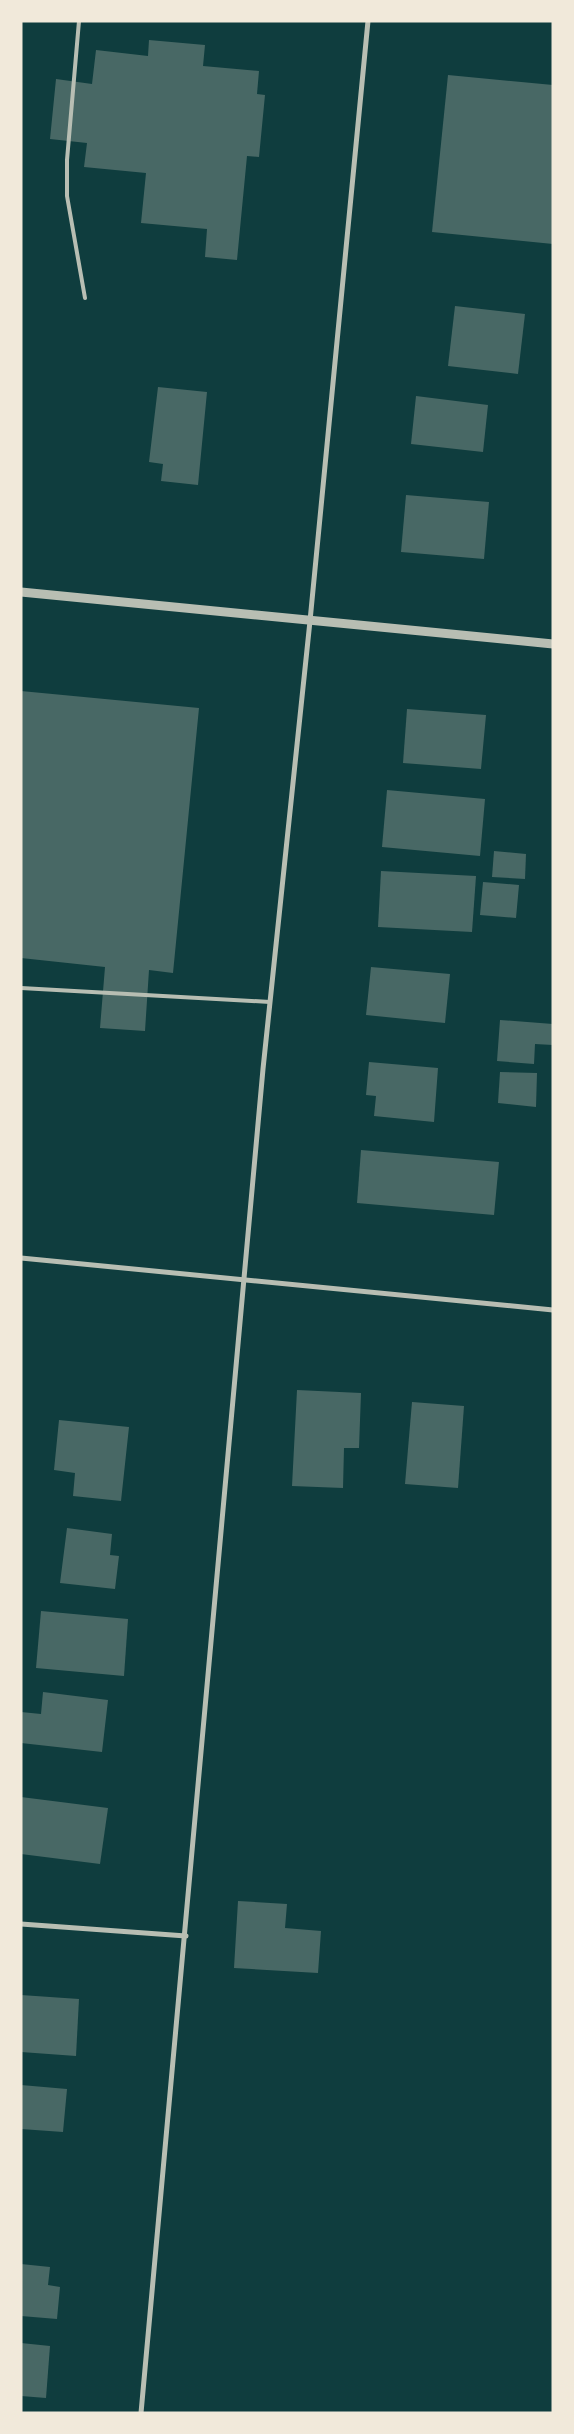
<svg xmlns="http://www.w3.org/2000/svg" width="574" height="2434" font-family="Figtree,sans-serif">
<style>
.building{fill:#486865}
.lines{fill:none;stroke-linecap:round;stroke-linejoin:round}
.service{stroke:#b8beb3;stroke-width:4}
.minor{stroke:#b8beb3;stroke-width:5}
.tertiary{stroke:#b8beb3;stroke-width:9}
</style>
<rect width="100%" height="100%" fill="#0f3d3e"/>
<g class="building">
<path d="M149,40L205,45L203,66L259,71L257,94L265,95L259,157L247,156L237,260L205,257L207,229L141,223L146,173L84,167L87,143L50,139L56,79L92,84L96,50L148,56Z"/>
<path d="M448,75L553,85V244L432,232Z"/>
<path d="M455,306L525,314L518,374L448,366Z"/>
<path d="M158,387L207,392L198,485L161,481L163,464L149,462Z"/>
<path d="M416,396L488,405L483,452L411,444Z"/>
<path d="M406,495L489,502L484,559L401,552Z"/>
<path d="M21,691L199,708L173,973L149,970L145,1031L100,1028L105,967L21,958Z"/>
<path d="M407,709L486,715L481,769L403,763Z"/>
<path d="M387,790L485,799L480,856L382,847Z"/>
<path d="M494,851L526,854L525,879L492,877Z"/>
<path d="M381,871L476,876L472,932L378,927Z"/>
<path d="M483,882L519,885L516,918L480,915Z"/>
<path d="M371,967L450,974L445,1023L366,1015Z"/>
<path d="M500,1020L553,1024V1045L535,1044L534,1064L497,1061Z"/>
<path d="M369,1062L438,1068L434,1122L374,1116L376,1096L366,1095Z"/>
<path d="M500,1072L537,1073L536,1107L498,1103Z"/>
<path d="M361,1150L499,1162L494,1215L357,1203Z"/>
<path d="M297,1390L361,1393L359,1448H344L343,1488L292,1486Z"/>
<path d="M412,1402L464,1406L458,1488L405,1484Z"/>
<path d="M59,1420L129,1427L121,1501L73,1496L75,1473L54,1470Z"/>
<path d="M67,1528L112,1534L110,1555L119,1556L115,1589L60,1583Z"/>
<path d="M41,1611L128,1619L124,1676L36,1668Z"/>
<path d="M43,1692L108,1700L102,1752L21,1743V1712L41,1714Z"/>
<path d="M21,1797L108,1808L100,1864L21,1854Z"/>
<path d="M238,1901L287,1904L285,1928L321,1931L318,1973L234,1968Z"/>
<path d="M21,1995L79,1999L76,2056L21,2052Z"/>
<path d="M21,2085L67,2089L63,2132L21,2129Z"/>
<path d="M21,2264L50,2267L48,2285L60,2287L57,2319L21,2316Z"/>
<path d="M21,2343L50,2346L46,2398L21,2396Z"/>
</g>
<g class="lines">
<g class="service">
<path d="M79,21L67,160V196L85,298"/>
<path d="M21,988L270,1002"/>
</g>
<g class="minor">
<path d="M21,1258L553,1310"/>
<path d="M21,1924L186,1936"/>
<path d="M141,2413L263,1069L310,621L368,21"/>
</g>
<path class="tertiary" d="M21,592L553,644"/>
</g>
<rect width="574" height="2434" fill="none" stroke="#f1e9da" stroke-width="45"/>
</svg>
